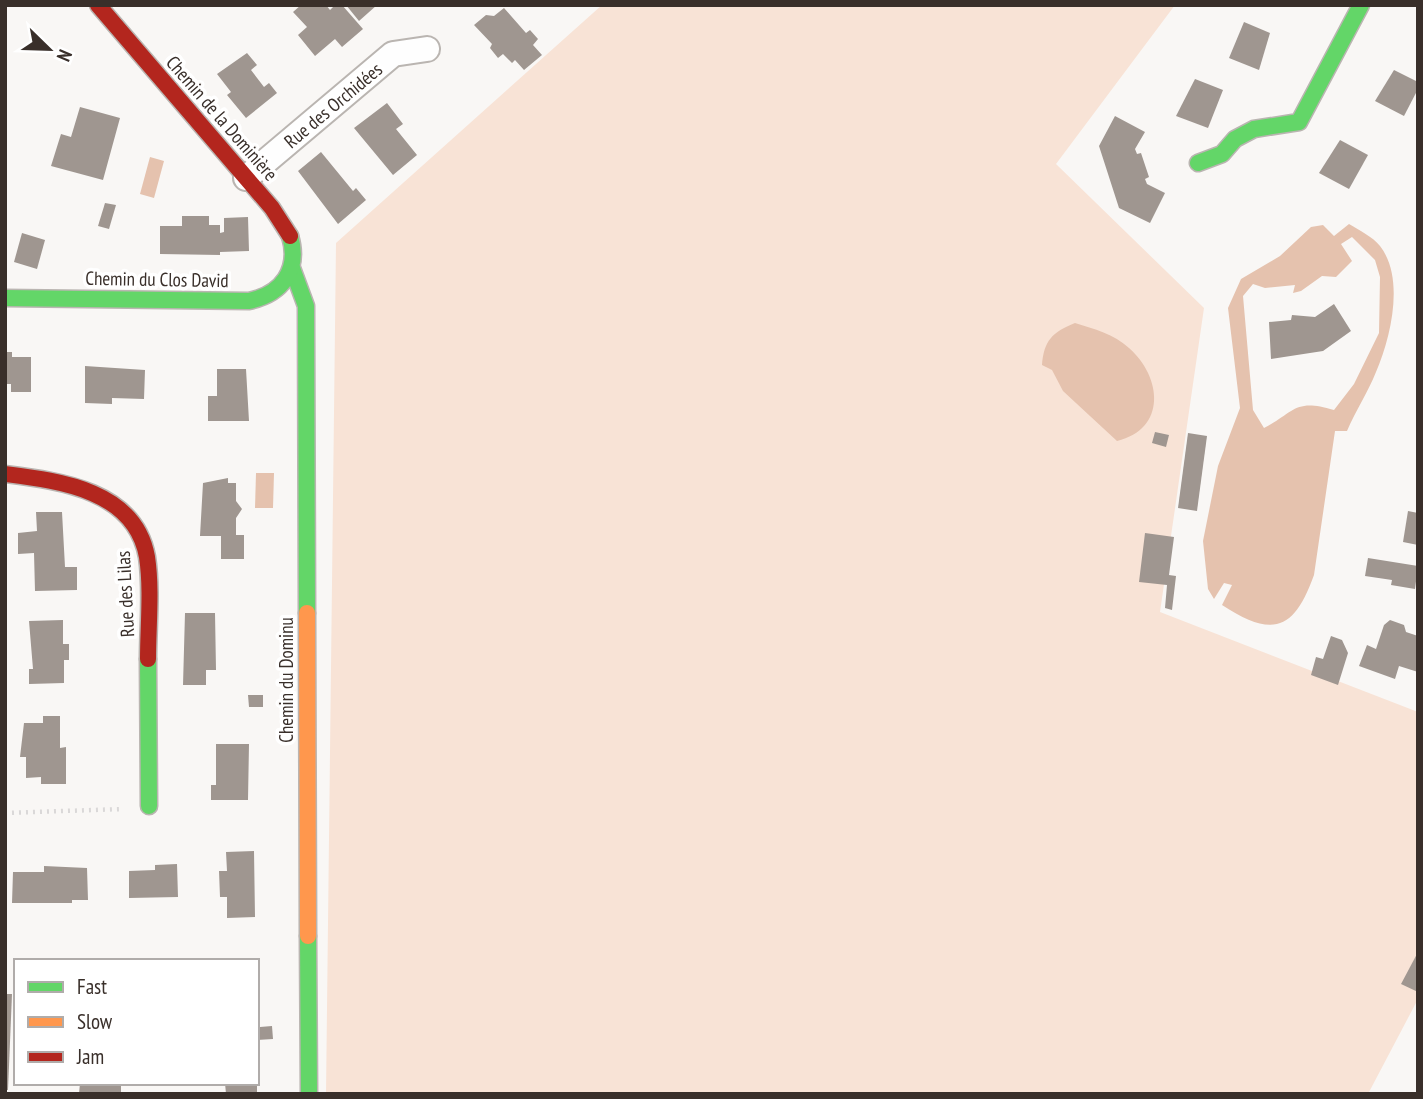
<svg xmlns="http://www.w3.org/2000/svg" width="1423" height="1099" font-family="'PT Sans Narrow',sans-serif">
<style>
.green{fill:#f8e3d6}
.water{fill:#e5c2ae;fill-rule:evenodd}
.building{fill:#9f9690}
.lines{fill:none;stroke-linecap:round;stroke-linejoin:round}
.street-casing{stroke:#bab5b1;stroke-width:28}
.fast-casing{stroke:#bab5b1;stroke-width:19}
.slow-casing{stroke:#bab5b1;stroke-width:19}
.jam-casing{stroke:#bab5b1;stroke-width:19}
.path{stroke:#dad8d8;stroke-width:4.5;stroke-dasharray:2 5;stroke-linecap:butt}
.street{stroke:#fefefe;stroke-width:24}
.fast{stroke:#63d668;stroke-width:16}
.slow{stroke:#ff974d;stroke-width:16}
.jam{stroke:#b3261e;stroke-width:16}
.labels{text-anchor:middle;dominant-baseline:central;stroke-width:7;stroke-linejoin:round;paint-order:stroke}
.street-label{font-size:19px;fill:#392f2a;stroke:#fff}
</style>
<rect width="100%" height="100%" fill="#f9f7f5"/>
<path class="green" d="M602,5H1175L1056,164L1204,308L1160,612L1418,712V999L1368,1094H326L336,243Z"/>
<g class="water">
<path d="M150,157L164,161L154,198L140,194Z"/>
<path d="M1349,224C1359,230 1373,237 1380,246C1405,278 1391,337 1376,372C1368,392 1356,410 1347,431H1335L1314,575C1294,631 1272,638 1222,605L1232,585L1224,583L1214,599L1208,589L1203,541L1218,466L1240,408L1228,308L1241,279L1280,256L1311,227L1323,225L1334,236ZM1352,237L1375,260L1380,277L1379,333L1354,384L1334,410C1294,398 1295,412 1264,428L1253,410L1243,296L1253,284L1265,288L1295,285L1293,293L1301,291L1322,276L1336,277L1352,261L1341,244Z"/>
<path d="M1075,323C1094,329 1114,334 1129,348C1162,377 1167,429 1117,441L1063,391L1052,370L1042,365C1044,341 1052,332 1075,323Z"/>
<path d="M256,473H274L273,508H255Z"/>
</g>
<g class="building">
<path d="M301,5H326L330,10L335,5H342L363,29L342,47L335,39L315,56L298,35L307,27L293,12Z"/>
<path d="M346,5H377L359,21Z"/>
<path d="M504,8L526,33L530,30L538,39L533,45L542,55L524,70L515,60L512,63L503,54L498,58L490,48L492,44L474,25L486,15L494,16Z"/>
<path d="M1244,22L1270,33L1259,70L1229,58Z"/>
<path d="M247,53L257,65L251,70L264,87L269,83L277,93L246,118L227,95L231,92L217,74Z"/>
<path d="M1394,70L1418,82V89L1404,116L1375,101Z"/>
<path d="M1195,79L1223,90L1208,128L1176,116Z"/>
<path d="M387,103L403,124L396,129L417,155L393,175L354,128Z"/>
<path d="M80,107L120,118L103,180L51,166L61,134L71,137Z"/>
<path d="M1115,116L1145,132L1135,149L1137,154L1141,153L1149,177L1145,179L1147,184L1165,193L1150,223L1119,208L1099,146Z"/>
<path d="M1340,140L1368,155L1349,189L1319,173Z"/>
<path d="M321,152L353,191L356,188L366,200L338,224L298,171Z"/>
<path d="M105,203L116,205L109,229L98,226Z"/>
<path d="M182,216H209V225H220V233L224,232V218L248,217L249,251L220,252V255L160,254V226H182Z"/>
<path d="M22,233L45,240L37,269L14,262Z"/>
<path d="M1334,304L1351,331L1323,351L1271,359L1269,322L1291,320L1292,315L1315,317Z"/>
<path d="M5,352H12V357H31V392H11V384H5Z"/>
<path d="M85,366L145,370L144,399L112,398V404L85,403Z"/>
<path d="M217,369H246L249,421H208V396H217Z"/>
<path d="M1155,432L1169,435L1166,447L1152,443Z"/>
<path d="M1188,433L1207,436L1197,511L1178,508Z"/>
<path d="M228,478V483H236V501L242,509L236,518V535H244V559H221V536H200L203,483Z"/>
<path d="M1408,511L1418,513V545L1403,542Z"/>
<path d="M36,512H62L65,567H77V590L35,591L34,553L18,554V533L37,531Z"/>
<path d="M1145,533L1174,537L1169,575L1176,576L1172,610L1165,608L1167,585L1139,582Z"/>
<path d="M1368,558L1418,566L1415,589L1391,585L1392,580L1365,576Z"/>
<path d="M185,613H215L216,670H206V685H183Z"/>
<path d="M63,620V644H69V660H64V683L29,684V669H33L29,621Z"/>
<path d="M1390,620L1404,625L1406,632L1418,636V672L1399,666L1395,679L1359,666L1367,645L1376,649L1384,625Z"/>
<path d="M1331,636L1342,640L1348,653L1338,685L1311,675L1316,657L1323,659Z"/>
<path d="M248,695H263V707H249Z"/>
<path d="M43,716H60V748L66,747V784H41V777L26,778V757H20L24,723H43Z"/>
<path d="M216,744H249L248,800H211V785H216Z"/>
<path d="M254,851L255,917L227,918V897H220L219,871H227L226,852Z"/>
<path d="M177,864L178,897L129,898V871L155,870V865Z"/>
<path d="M44,866L87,868L88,900H72V903H12L13,872H44Z"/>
<path d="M1418,952V992L1401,984Z"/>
<path d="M5,994H12L8,1090H5Z"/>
<path d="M257,1013L260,1027L272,1026L273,1039L257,1040Z"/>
<path d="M80,1083H121V1094H79Z"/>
<path d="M225,1083H257V1094H226Z"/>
</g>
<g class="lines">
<g class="street-casing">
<path id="street" d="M246,178L393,54L427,49"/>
</g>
<g class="fast-casing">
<g id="fast">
<path d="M1198,163L1222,154L1235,139L1254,129L1299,122L1361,5"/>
<path d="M292,268L306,306L307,613"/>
<path d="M5,298L249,301C282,294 300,270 290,236"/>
<path d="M148,659L149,806"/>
<path d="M308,936L309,1094"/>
</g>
</g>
<g class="slow-casing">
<path id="slow" d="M307,613L308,936"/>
</g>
<g class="jam-casing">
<g id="jam">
<path d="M98,5L272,208L290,236"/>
<path d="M5,474C60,481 135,490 147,557C152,590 148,626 148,659"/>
</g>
</g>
<path class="path" d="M5,813L123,809"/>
<use href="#street" class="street"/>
<use href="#fast" class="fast"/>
<use href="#slow" class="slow"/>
<use href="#jam" class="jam"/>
</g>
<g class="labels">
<g class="street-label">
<text transform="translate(333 105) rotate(-40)">Rue des Orchidées</text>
<text transform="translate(222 118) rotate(49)">Chemin de la Dominière</text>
<text transform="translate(157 279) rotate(1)">Chemin du Clos David</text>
<text transform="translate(125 594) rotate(-93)">Rue des Lilas</text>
<text transform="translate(286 680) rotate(-90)">Chemin du Dominu</text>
</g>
</g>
<rect width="1423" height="1099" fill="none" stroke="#392f2a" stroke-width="14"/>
<rect x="14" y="959" width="245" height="126" fill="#ffffff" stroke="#b0acaa" stroke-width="2"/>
<rect x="28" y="982" width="35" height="10" fill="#63d668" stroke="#b0acaa" stroke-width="2"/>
<text x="77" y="994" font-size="21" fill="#392f2a">Fast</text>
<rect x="28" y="1017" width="35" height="10" fill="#ff974d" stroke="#b0acaa" stroke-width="2"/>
<text x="77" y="1029" font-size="21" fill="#392f2a">Slow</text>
<rect x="28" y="1052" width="35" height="10" fill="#b3261e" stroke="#b0acaa" stroke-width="2"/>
<text x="77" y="1064" font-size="21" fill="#392f2a">Jam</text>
<g transform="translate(49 49) rotate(113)" stroke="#ffffff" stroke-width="5" paint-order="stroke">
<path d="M0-5L12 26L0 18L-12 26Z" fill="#392f2a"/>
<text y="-10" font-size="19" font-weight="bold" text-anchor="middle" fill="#392f2a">N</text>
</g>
</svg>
